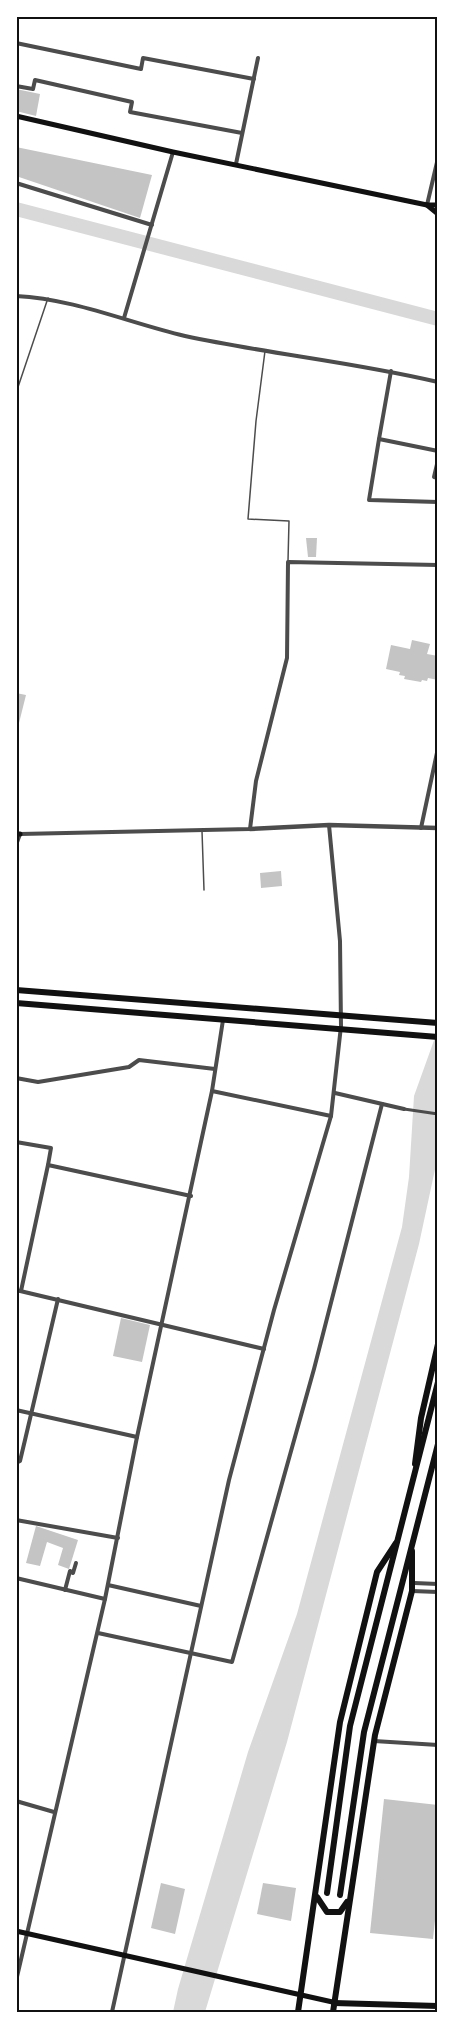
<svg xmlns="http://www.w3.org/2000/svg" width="454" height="2029" font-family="'Work Sans',sans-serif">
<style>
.water{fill:#d9d9d9}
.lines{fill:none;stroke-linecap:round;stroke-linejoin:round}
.river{stroke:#d9d9d9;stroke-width:14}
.building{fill:#c4c4c4}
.service{stroke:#4c4c4c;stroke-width:1.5}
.pedestrian{stroke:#4c4c4c;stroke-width:3}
.minor{stroke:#4c4c4c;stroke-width:4}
.tertiary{stroke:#4c4c4c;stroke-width:4.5}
.secondary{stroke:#111;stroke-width:5}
.primary{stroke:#111;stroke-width:6}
.trunk{stroke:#111;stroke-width:6}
.neatline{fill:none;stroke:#111;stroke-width:2}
</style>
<rect width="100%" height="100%" fill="#fff"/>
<path class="water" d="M437,1032V1160L419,1244L287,1742L205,2012H173L178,1989L248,1752L297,1614L402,1227L409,1177L414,1096Z"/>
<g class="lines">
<path class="river" d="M16,209L438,319"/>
</g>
<g class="building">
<path d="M16,89L40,94L36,116L16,111Z"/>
<path d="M16,147L152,175L140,218L16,176Z"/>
<path d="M306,538H317L316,557H308Z"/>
<path d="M412,640L430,644L427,654L438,656V680L428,678L427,681L422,680L421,682L404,679L405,676L399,675L400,672L386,669L391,645L410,649Z"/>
<path d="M16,693L26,695L17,731H16Z"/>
<path d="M281,871L282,886L261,888L260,873Z"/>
<path d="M121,1318L150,1325L142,1362L113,1356Z"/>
<path d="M36,1526L78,1540L69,1569L58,1565L63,1548L47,1542L40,1566L26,1563Z"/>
<path d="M384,1799L438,1805V1892L433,1939L370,1933Z"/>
<path d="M161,1883L185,1889L175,1934L151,1928Z"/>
<path d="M263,1883L296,1888L291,1921L257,1914Z"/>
</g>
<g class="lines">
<g class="service">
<path d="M265,351L256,421L248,519L289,521L288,561"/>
<path d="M16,393L48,298"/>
<path d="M202,831L204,890"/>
</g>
<path class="pedestrian" d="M404,1109L438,1114"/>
<g class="minor">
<path d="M16,43L141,69L143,58L254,79"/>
<path d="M16,86L33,89L35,80L132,102L130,112L242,133"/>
<path d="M236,164L258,58"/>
<path d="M16,183L152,225"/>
<path d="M427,205L438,158"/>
<path d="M16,296C75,299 129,323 185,336C269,354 354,362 438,382"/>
<path d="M124,318L173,152"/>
<path d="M391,371L379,439L438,451"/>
<path d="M379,439L369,500L438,502"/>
<path d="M438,460L434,477L438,478"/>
<path d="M421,828L438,748"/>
<path d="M16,845L20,834L250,829L256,781L287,658L288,562L438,565"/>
<path d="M16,1078L38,1082L129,1067L139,1060L215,1069"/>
<path d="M212,1091L331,1116"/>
<path d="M335,1093L404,1109"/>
<path d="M16,1142L51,1148L48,1165"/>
<path d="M16,1290L264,1349"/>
<path d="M21,1291L48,1165L191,1196"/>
<path d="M16,1410L137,1437"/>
<path d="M16,1463L20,1461L25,1440L58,1299"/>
<path d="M16,1520L118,1538"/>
<path d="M16,1578L105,1599"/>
<path d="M414,1583L438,1584"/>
<path d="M108,1585L201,1606"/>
<path d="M65,1590L70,1571L73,1573L76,1563"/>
<path d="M412,1591L438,1592"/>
<path d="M98,1633L232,1662L314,1369L382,1104"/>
<path d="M374,1741L438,1745"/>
<path d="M16,1801L54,1812"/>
<path d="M16,1981L105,1599L137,1437L212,1091L223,1020"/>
<path d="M112,2012L229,1480L274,1310L331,1116L341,1026L340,941L329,825"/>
</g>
<path class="tertiary" d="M250,829L329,825L438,828"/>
<g class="secondary">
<path d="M16,116L173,152L427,205H438"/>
<path d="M427,205L438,214"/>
<path d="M16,834H20"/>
<path d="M16,1931L337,2003"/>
</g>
<g class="primary">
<path d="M16,990L438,1023"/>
<path d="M16,1003L438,1037"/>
<path d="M415,1464L421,1418L438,1344"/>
<path d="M317,1897L327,1912H340L347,1902"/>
<path d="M334,2003L438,2006"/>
<path d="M298,2012L340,1722L377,1572L396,1543"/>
<path d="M333,2012L375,1735L412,1591V1551"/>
</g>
<g class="trunk">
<path d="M327,1893L350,1726L438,1382"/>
<path d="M340,1895L364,1732L438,1444"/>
</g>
</g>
<rect width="454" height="2029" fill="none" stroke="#ffffff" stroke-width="36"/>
<rect x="18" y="18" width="418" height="1993" class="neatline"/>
</svg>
